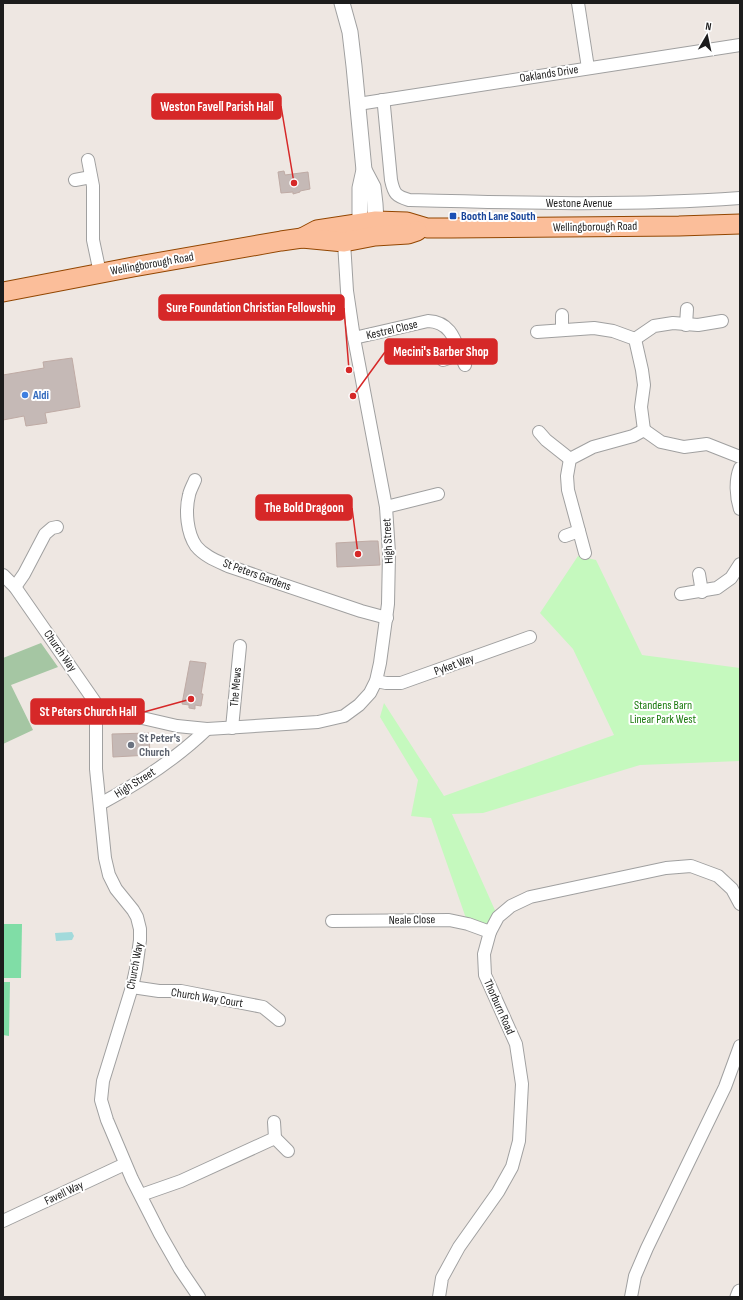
<svg xmlns="http://www.w3.org/2000/svg" width="743" height="1300" font-family="'Sofia Sans Condensed',sans-serif">
<style>
.cemetery{fill:#a5c6a3}
.park{fill:#c5f9be}
.pitch{fill:#80dda6}
.water{fill:#a2dadb}
.building{fill:#c5b9b6;stroke:#bfaba5}
.lines{fill:none;stroke-linecap:round;stroke-linejoin:round}
.minor-casing{stroke:#a0a0a0;stroke-width:14}
.tertiary-casing{stroke:#a0a0a0;stroke-width:17}
.primary-casing{stroke:#934601;stroke-width:21}
.minor{stroke:#fff;stroke-width:12}
.tertiary{stroke:#fff;stroke-width:15}
.primary{stroke:#fbbe9a;stroke-width:19}
.transit-dot{fill:#1a4fb4;stroke:#fff;stroke-width:1.5}
.shop-dot{fill:#3f7fe0;stroke:#fff;stroke-width:1.5}
.worship-dot{fill:#6b7280;stroke:#fff;stroke-width:1.5}
.labels{text-anchor:middle;dominant-baseline:central;stroke-width:4;stroke-linejoin:round;paint-order:stroke}
.street-label{font-size:12px;fill:#1c1c1c;stroke:#fff}
.transit-label{font-size:12px;font-weight:bold;fill:#164399;stroke:#fff;text-anchor:start}
.shop-label{font-size:12px;font-weight:bold;fill:#366cbe;stroke:#fff;text-anchor:start}
.park-label{font-size:12px;fill:#19790c;stroke:#fff}
.worship-label{font-size:12px;font-weight:bold;fill:#5b616d;stroke:#fff;text-anchor:start}
.leader{fill:none;stroke:#d62828;stroke-width:1.5}
.callout-dot{fill:#d62828;stroke:#fff;stroke-width:1.5}
.callout{fill:#d62828;stroke:#d62828;stroke-width:1.5}
.callout-label{font-size:13px;text-anchor:middle;font-weight:bold;fill:#fff}
</style>
<rect width="100%" height="100%" fill="#eee7e2"/>
<path class="cemetery" d="M41,643L58,667L11,685L33,730L3,744V658Z"/>
<path class="park" d="M578,556L596,560L642,655L740,668V761L640,765L483,813L452,814L498,917L490,932L468,924L431,818L411,816L418,780L380,717L384,703L444,796L614,735L573,649L540,613Z"/>
<g class="pitch">
<path d="M3,924H22L21,978H3Z"/>
<path d="M3,982H10L9,1036L3,1035Z"/>
</g>
<path class="water" d="M72,932L74,936L72,940L56,941L55,933Z"/>
<g class="building">
<path d="M284,171L285,175L308,172L310,189L300,191V192L293,194V192L281,193L278,172Z"/>
<path d="M72,358L80,407L45,413L47,423L26,426L24,416L3,420V375L44,368L43,362Z"/>
<path d="M371,541H378L380,565L337,567L336,543Z"/>
<path d="M190,661L206,663L201,694H203L201,706L195,705V709L189,708V705L182,704Z"/>
<path d="M149,733L150,755L113,757L112,734Z"/>
</g>
<g class="lines">
<g class="minor-casing">
<g id="minor">
<path d="M578,3L588,68"/>
<path d="M382,100L384,106L391,180C394,194 396,196 409,200C520,203 630,206 740,198"/>
<path d="M358,104L740,45"/>
<path d="M88,160L93,186V240L100,273"/>
<path d="M75,180L91,177"/>
<path d="M562,315V330"/>
<path d="M686,325L687,309"/>
<path d="M537,332L594,328L613,331L635,339L642,370L644,385L641,407L644,430"/>
<path d="M354,338L428,321C454,322 456,346 465,365"/>
<path d="M635,339L654,326L673,323L698,325L722,321"/>
<path d="M443,360L460,354"/>
<path d="M539,432L546,440L570,459"/>
<path d="M740,468C735,480 736,497 740,509"/>
<path d="M195,480C193,485 190,490 189,495C185,511 187,533 196,546C204,556 217,561 228,566L361,611L387,618"/>
<path d="M386,507L438,494"/>
<path d="M565,536L579,531"/>
<path d="M585,553L568,490L567,476L570,459L593,447L633,436L644,430L661,442L684,447L707,444L740,457"/>
<path d="M699,574L702,592"/>
<path d="M3,575L15,587L95,702L96,710V769L105,858L109,875L116,889L133,910L137,917L140,929V940L136,969L132,987L103,1081L101,1100L107,1120L132,1179L160,1234L180,1269L199,1297"/>
<path d="M15,587L24,574L45,534L52,528L57,527"/>
<path d="M681,594L717,588L731,578L740,564"/>
<path d="M376,681L386,683H401L530,637"/>
<path d="M96,705L112,711L177,726L207,729L318,722L344,716L359,705L370,693L376,681L380,663L388,604L389,553L386,507L354,338L347,291L344,242L348,238"/>
<path d="M232,728L240,646"/>
<path d="M100,804C139,783 175,760 207,729"/>
<path d="M332,921L449,920L468,924L490,932"/>
<path d="M132,987L159,991H181L263,1007L279,1020"/>
<path d="M275,1138L288,1151"/>
<path d="M141,1195L181,1181L275,1138L274,1122"/>
<path d="M3,1221L125,1164"/>
<path d="M439,1297L442,1278L459,1247L498,1192L512,1167L519,1141L522,1084L516,1044L485,975L484,954L490,932L498,917L511,906L530,897L666,868L691,866L718,876L732,889L740,904"/>
<path d="M631,1297L635,1276L647,1248L725,1087L740,1046"/>
</g>
</g>
<g class="tertiary-casing">
<g id="tertiary">
<path d="M342,3L350,32L354,66L364,170L360,188V223L365,233"/>
<path d="M364,170L373,187L375,204L376,221L372,229"/>
<path d="M738,1297L740,1292"/>
</g>
</g>
<g class="primary-casing">
<g id="primary">
<path d="M302,238L317,230L376,221L407,222L427,228H451L679,226L740,224"/>
<path d="M3,292L133,267L281,241L302,238L344,242L375,236L408,234L417,231"/>
</g>
</g>
<use href="#minor" class="minor"/>
<use href="#tertiary" class="tertiary"/>
<use href="#primary" class="primary"/>
</g>
<rect class="transit-dot" x="449" y="212" width="8" height="8" rx="2"/>
<circle class="shop-dot" cx="25" cy="395" r="4"/>
<circle class="worship-dot" cx="131" cy="745" r="4"/>
<g class="labels">
<g class="street-label">
<text transform="translate(549 74) rotate(-9)">Oaklands Drive</text>
<text x="579" y="203">Westone Avenue</text>
<text transform="translate(595 227) rotate(-1)">Wellingborough Road</text>
<text transform="translate(152 264) rotate(-10)">Wellingborough Road</text>
<text transform="translate(392 330) rotate(-13)">Kestrel Close</text>
<text transform="translate(388 541) rotate(-93)">High Street</text>
<text transform="translate(257 575) rotate(20)">St Peters Gardens</text>
<text transform="translate(60 651) rotate(55)">Church Way</text>
<text transform="translate(454 665) rotate(-20)">Pyket Way</text>
<text transform="translate(236 687) rotate(-85)">The Mews</text>
<text transform="translate(135 783) rotate(-32)">High Street</text>
<text transform="translate(412 920) rotate(-1)">Neale Close</text>
<text transform="translate(135 966) rotate(-79)">Church Way</text>
<text transform="translate(207 998) rotate(9)">Church Way Court</text>
<text transform="translate(499 1007) rotate(66)">Thorburn Road</text>
<text transform="translate(64 1193) rotate(-25)">Favell Way</text>
</g>
<g class="transit-label">
<text x="461" y="216">Booth Lane South</text>
</g>
<g class="shop-label">
<text x="33" y="395">Aldi</text>
</g>
<g class="park-label">
<text x="663" y="705">Standens Barn<tspan x="663" dy="14">Linear Park West</tspan></text>
</g>
<g class="worship-label">
<text x="139" y="738">St Peter's<tspan x="139" dy="14">Church</tspan></text>
</g>
</g>
<path class="leader" d="M294 183L281 106M349 370L344 308M353 396L385 352M358 554L352 508M191 699L144 712"/>
<g class="callout-dot">
<circle cx="294" cy="183" r="4"/>
<circle cx="349" cy="370" r="4"/>
<circle cx="353" cy="396" r="4"/>
<circle cx="358" cy="554" r="4"/>
<circle cx="191" cy="699" r="4"/>
</g>
<g class="callout">
<rect x="152" y="94" width="129" height="25" rx="4"/>
<rect x="159" y="295" width="185" height="25" rx="4"/>
<rect x="385" y="339" width="112" height="25" rx="4"/>
<rect x="256" y="495" width="96" height="25" rx="4"/>
<rect x="31" y="699" width="113" height="25" rx="4"/>
</g>
<g class="callout-label">
<text x="217" y="111">Weston Favell Parish Hall</text>
<text x="251" y="312">Sure Foundation Christian Fellowship</text>
<text x="441" y="356">Mecini's Barber Shop</text>
<text x="304" y="512">The Bold Dragoon</text>
<text x="88" y="716">St Peters Church Hall</text>
</g>
<rect width="743" height="1300" fill="none" stroke="#1c1c1c" stroke-width="8"/>
<g transform="translate(707 36) rotate(9)" stroke="#ffffff" stroke-width="3" paint-order="stroke">
<path d="M0-3L7 15L0 10L-7 15Z" fill="#1c1c1c"/>
<text y="-6" font-size="11" font-weight="bold" text-anchor="middle" fill="#1c1c1c">N</text>
</g>
</svg>
